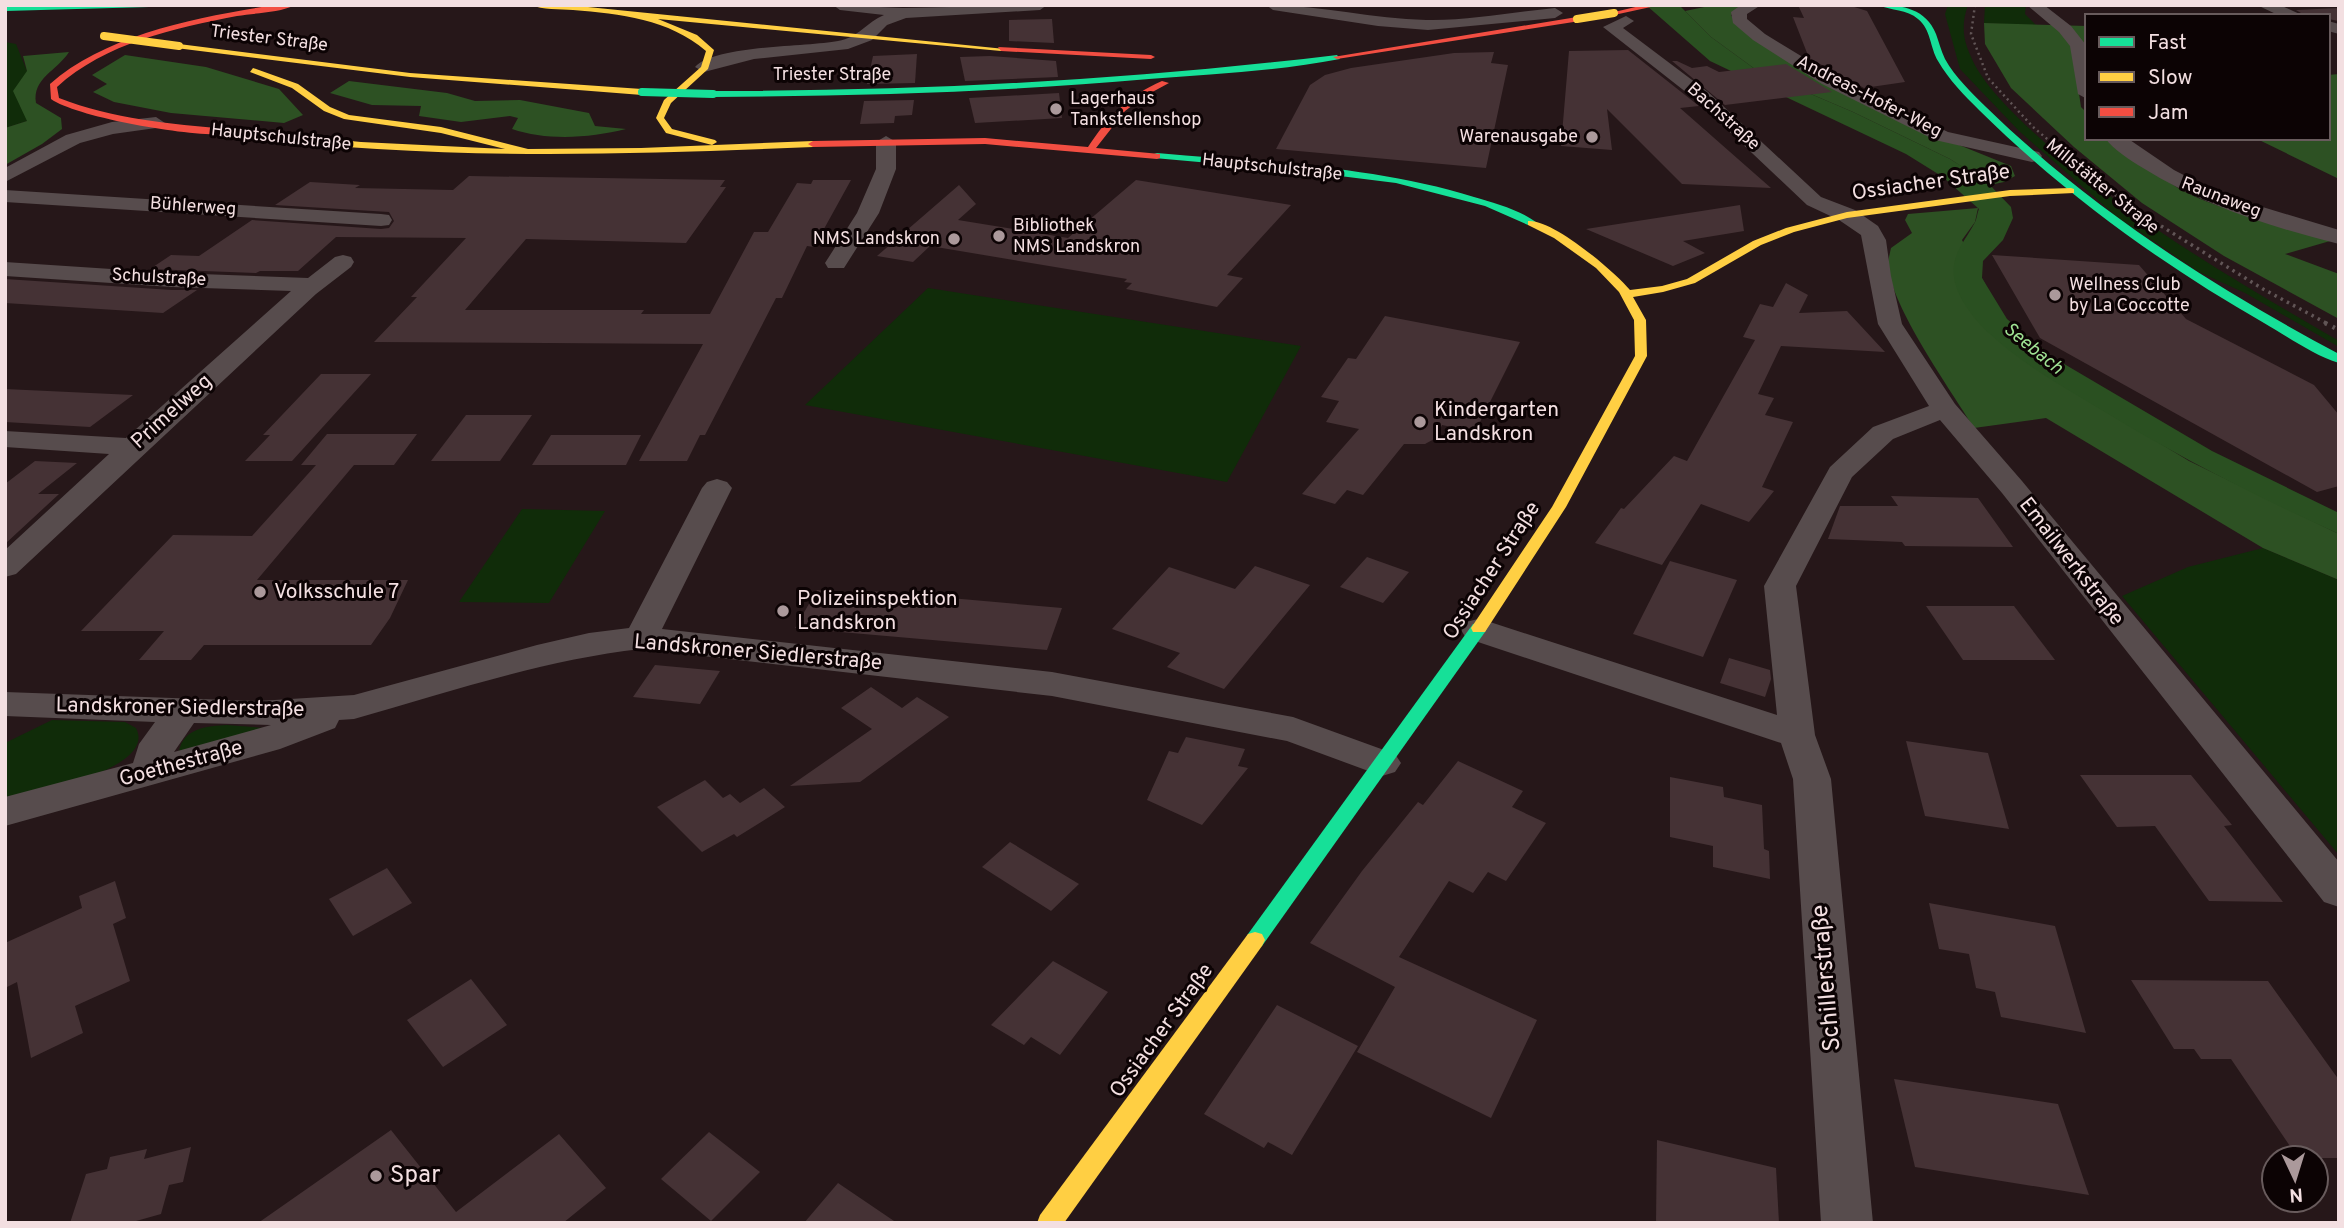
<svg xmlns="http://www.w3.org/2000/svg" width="2344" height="1228" font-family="Overpass,sans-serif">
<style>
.green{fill:#102c09}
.forest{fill:#2d5123}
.water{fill:#2a5021}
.building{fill:#453235}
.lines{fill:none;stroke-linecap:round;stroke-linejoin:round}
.street{fill:#574c4d;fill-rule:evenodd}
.fast{fill:#16e098;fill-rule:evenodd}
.slow{fill:#ffcf43;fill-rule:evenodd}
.jam{fill:#f24e42;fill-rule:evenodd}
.rail-far2{stroke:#615556;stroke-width:2.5;stroke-dasharray:2 3.5;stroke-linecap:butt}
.rail-far1{stroke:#615556;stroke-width:3.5;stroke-dasharray:2.5 4.5;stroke-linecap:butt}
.rail{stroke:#615556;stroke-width:4.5;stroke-dasharray:2.5 6;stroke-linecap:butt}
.fast-bridge{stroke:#16e098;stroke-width:8}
.slow-bridge{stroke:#ffcf43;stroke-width:8}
.poi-dot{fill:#ab999b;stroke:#0c0304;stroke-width:2.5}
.labels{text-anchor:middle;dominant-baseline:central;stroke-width:6;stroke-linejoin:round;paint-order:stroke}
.far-street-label{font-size:18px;fill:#f3dfe1;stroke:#0c0304}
.far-poi-label{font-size:18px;fill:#f3dfe1;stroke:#0c0304;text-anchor:start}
.far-water-label{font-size:19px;font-style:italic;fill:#9fe193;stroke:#0c0304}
.street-label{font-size:21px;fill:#f3dfe1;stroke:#0c0304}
.poi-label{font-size:21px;fill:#f3dfe1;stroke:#0c0304;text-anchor:start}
.near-street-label{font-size:24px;fill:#f3dfe1;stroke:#0c0304}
.near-poi-label{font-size:24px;fill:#f3dfe1;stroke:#0c0304;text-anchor:start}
</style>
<rect width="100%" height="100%" fill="#261719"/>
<g class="green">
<path d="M1948,5H1968C1963,19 1962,32 1967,47C1978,80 2007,107 2031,130C2123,216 2231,278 2339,341V347L2245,293L2199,272L2116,216L2019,131L1960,69L1945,14Z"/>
<path d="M1985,5H2026L2025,14L2037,26L1984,23Z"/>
<path d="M5,42L16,44L27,71V121L5,128Z"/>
<path d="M928,288L1301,346L1227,482L805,405Z"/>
<path d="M522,509L605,511L549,603L459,602Z"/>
<path d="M2263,548L2339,580V855L2122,596L2188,567Z"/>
<path d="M52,720L125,722L136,728C158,770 31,793 5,800V743Z"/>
<path d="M227,725L265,728L179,751C183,728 208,726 227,725Z"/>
</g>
<g class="forest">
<path d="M1714,5H1746L1731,15L1735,22L1932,134L2011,166L2015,176L2004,182L1990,185L1950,159L1853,112L1759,72L1711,37L1685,11Z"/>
<path d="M1984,23L2087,26V68L2075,66L2081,107L2087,113V138H2115C2134,156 2155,174 2178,188C2217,211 2292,226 2337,239L2285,254L2339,274V319L2224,256L2142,203L2074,147L2011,88L1985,44Z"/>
<path d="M69,52C57,71 32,78 36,103L61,118L62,129L42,144L5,165V128L27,121L13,91L27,71L23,56Z"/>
<path d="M125,55L206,67L279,89L303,115L284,123L171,113L114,102L93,92L107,84L92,75Z"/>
<path d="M2339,74V179L2255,138H2328V75Z"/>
<path d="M349,81L447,93L475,101L520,100L589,113L595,126L626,129C590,138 547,141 512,129L518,118L510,116L461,122L419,116L421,106L372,105L330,93Z"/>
<path d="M1978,208L1975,222L1962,240L2026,362L2189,461L2339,534V580L2263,548L2046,418L1974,428C1951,390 1891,307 1888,265C1888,260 1890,253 1891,248L1912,233L1905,220L1908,214Z"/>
</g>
<path class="water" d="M1646,5H1679L1711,37L1759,72L1853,112L1950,159L1987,182L2011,207L2013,218L2003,240L1983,261L1982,278L2007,319L2054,358L2212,451L2339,513V534C2255,496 2173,454 2095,406C2059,384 2021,363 1990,334C1975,321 1956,296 1954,277C1951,255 1965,241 1974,224C1977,220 1977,213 1979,209L1943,177L1906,154L1710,61Z"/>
<g class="building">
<path d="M1798,5H1848L1867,11L1905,82L1864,88L1809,58L1793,17L1804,18Z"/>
<path d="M2339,8V21L2328,19V16H2306L2296,10Z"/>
<path d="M1052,19L1054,43L1009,41V20Z"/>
<path d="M1628,50L1699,106L1680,108L1771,188L1682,184L1607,109L1612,150L1561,146L1569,51Z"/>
<path d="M1494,52L1491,63L1508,65L1486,168L1276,149L1310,85L1325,75L1351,68L1454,53Z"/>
<path d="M917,54L915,83L867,84L873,56Z"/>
<path d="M990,56L1056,61L1058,77L965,81L960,57Z"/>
<path d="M1672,61H1677L1692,68L1707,66L1719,72L1786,64L1832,92L1725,105Z"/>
<path d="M1059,93L1062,118L975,123L969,98Z"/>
<path d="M914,100L912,115L895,116L894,123L860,124L864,101Z"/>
<path d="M469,176L725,180L720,187H726L686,243L526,239L465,310H644L641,314H710L754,232H768L797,183L811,184L813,180H851L814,247L807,246L782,298H776L705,435H700L687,461H639L703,344L374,342L417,297H411L466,238L336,237L298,271H260L256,273L150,269L171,255L199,256L252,220L381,229L389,228L394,221L389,212L275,205L310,182L360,185L355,188L453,190Z"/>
<path d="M1136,180L1291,205L1227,275L1243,278L1217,307L1126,289L1132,283L1124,282L1127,279L930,246L913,262L877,256L959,185L976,204L958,220L1068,238Z"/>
<path d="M1740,205L1744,231L1683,241L1705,253L1673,266L1586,229Z"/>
<path d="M1992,255L2139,265L2186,319L2314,385L2339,415V486L2317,492L2040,338Z"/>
<path d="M5,279L172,290H197L163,313L5,303Z"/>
<path d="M1786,283L1808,295L1799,313L1847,311L1885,352L1781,346L1758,394L1774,398L1765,415L1793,422L1762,487L1774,491L1749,522L1701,504L1662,565L1595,543L1621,508L1624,509L1674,456L1687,461L1755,340L1743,337L1760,304L1773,307Z"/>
<path d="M1385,316L1520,342L1475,432L1442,425L1436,438L1425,444H1404L1363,495L1347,490L1335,504L1302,494L1359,429L1326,422L1339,401L1321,397L1348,358L1356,359Z"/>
<path d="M321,374H371L292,461H245L270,435H263Z"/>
<path d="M5,389L133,395L90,427L5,422Z"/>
<path d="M466,415H532L500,461H431Z"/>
<path d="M327,434H417L394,465H354L257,580H408L390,618L371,645H204L191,660H139L164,631H81L173,535L252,536L316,465H301Z"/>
<path d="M551,435H641L626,465H532Z"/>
<path d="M35,461L77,463L38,494H59L5,544V484Z"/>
<path d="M1891,496L1978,498L2013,547L1905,546L1902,542L1828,539L1840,506H1898Z"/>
<path d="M1367,557L1409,572L1383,603L1340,587Z"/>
<path d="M1670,561L1737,580L1703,657L1633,634Z"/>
<path d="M1255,566L1310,585L1224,689L1167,667L1180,653L1112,629L1169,567L1235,589Z"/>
<path d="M817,590L868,595L871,591L1062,608L1047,650L795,628Z"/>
<path d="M1926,606H2014L2055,660H1963Z"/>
<path d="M1729,658L1770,670L1771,679L1765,697L1720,683Z"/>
<path d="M655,665L720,671L700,704L633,697Z"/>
<path d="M871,687L902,708L917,697L949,717L860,782L790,786L872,729L841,708Z"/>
<path d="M1186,737L1245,749L1238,766L1248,768L1202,825L1147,800L1169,751L1178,753Z"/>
<path d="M1906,741L1988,753L2009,829L1925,816Z"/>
<path d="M1458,761L1523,791L1512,807L1546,823L1506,881L1488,872L1473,893L1449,881L1399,957L1537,1020L1491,1118L1357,1052L1395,987L1310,943L1362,871L1418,802L1423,805Z"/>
<path d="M2080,775H2191L2232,825L2224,826L2283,902L2209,901L2155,826L2117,827Z"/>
<path d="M1670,777L1723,787L1724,797L1762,805L1764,849L1769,851L1770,879L1713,867V846L1670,837Z"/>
<path d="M705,780L723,798L730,794L740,803L764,788L785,807L737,837L734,834L702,852L657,807Z"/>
<path d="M1010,842L1079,884L1051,911L982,867Z"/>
<path d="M387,868L412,903L353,936L329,899Z"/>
<path d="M115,881L126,918L113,924L130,981L75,1006L83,1033L31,1058L17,982L5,988V943L82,908L79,896Z"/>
<path d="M1929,903L2055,926L2086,1033L2001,1017L1995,992L1976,988L1969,954L1939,949Z"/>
<path d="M1053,961L1108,992L1060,1055L1031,1037L1024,1045L991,1025Z"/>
<path d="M471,979L507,1025L443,1067L407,1020Z"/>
<path d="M2131,980L2268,981L2339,1080V1158H2298L2231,1059H2201L2194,1049H2174Z"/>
<path d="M1277,1005L1358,1046L1292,1155L1268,1142L1264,1148L1204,1114Z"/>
<path d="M1894,1079L2058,1104L2089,1195L1915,1167Z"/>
<path d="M391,1130L456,1212L559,1134L606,1188L563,1223H258Z"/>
<path d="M709,1132L760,1172L711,1221L661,1179Z"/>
<path d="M1657,1140L1776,1168L1779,1223H1656Z"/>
<path d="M191,1147L183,1182L169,1185L161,1214L129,1223H70L86,1174L107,1169L110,1157L147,1149L144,1159Z"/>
<path d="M838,1183L897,1223H804Z"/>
</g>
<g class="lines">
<g class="street">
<path d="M833,5L903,8L1047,5L1040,10L906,18L887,25L872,40L848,49L754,59L704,72L695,67C715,45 807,47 838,41C858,38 867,22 884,15L840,10Z"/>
<path d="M1266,5C1320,5 1372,19 1426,20C1468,21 1513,12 1555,8L1563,13L1555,18L1428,30L1378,26L1273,10Z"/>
<path d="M1741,5H1761L1747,14V19L1765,34L1834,76L1948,132L2039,152L2042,156L2039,160L2032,162L1935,140L1822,84L1753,40L1733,23L1731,12Z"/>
<path d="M2027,5H2044L2071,26L2086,45L2087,99L2078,94L2070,46L2059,32Z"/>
<path d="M2257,5H2280L2304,16H2280Z"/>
<path d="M1626,16L1634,21L1623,28L1708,92L1821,197L1855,210L1878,226L1886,240L1891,276L1902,324L1955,404L2022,481L2339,862V907L2324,902L2002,493L1940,420L1893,439L1852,477L1796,586L1815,735L1831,779L1873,1223H1821L1793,779L1781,743L1466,638L1461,630L1466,622L1478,619L1490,622L1777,715L1764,586L1830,467L1873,427L1929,406L1878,324L1861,235L1839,220L1807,205L1696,100L1603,27Z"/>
<path d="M2328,21L2339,24V34L2328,31Z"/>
<path d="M156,117L165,123L163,127L113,134L80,143L5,182V168L66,135L112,122Z"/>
<path d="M886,136L896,142V169L879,213L844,268H828L825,263L857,213L876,169V142Z"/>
<path d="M2105,138H2127L2174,170L2201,184L2256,205L2339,230V244C2271,227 2202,205 2143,168C2130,160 2114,150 2105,138Z"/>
<path d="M5,190L381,214L389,215L392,220L389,225L381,226L5,202Z"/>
<path d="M343,255L351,257L354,262L351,267L316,294L16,574L5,577V550L109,454L5,447V431L126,438L291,291L172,287L5,276V262L172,273L308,278L335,257Z"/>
<path d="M717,479L727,482L732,488L662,629L1052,672L1293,717L1395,754L1401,763L1395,772L1382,776L1287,741L1052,696L641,649C543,660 449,692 354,719L339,720L335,728L280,749L5,826V797L133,763L139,744L155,722L5,716V692L259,701L354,695L537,645L589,633L629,628L702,488L707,482ZM194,723L271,725L174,752Z"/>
</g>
<g class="fast">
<path d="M152,5L149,7L5,11V7Z"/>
<path d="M1879,5C1903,5 1926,9 1936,34C1939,42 1941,51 1945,59C1955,77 1972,93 1986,107C2090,208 2211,286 2339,354V363C2313,355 2287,336 2264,323C2161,264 2064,194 1979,110C1964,95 1949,80 1938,61C1930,48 1931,29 1918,19C1907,9 1891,11 1879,5Z"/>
<path d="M1337,55L1340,59C1278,71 1212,74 1149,79C1004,92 859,96 713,97L709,94L713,91C922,91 1129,80 1337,55Z"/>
<path d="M1157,153C1263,163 1371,165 1474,197C1494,203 1521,210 1537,223L1528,225L1485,206L1396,183L1300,171L1154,158V154Z"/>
<path d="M1479,623L1487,628L1485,632L1262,946L1255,948L1248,946L1245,940L1248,934L1473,624Z"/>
</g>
<g class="slow">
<path d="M531,5L578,6L1005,49L1001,51L658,19L697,35L714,50L708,69L671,103L664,118L672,129L715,140L717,142L712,145L666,133L656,118L664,100L701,67L706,51C669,19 620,14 573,10C560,9 542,10 531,5Z"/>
<path d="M179,44L410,73L642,89L646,92L642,95L410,77L176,48Z"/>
<path d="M253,68L298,84L330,107L349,115L441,127L528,149L641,148L813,141L818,144L813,147C667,153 523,158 377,149C327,145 274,144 224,134V130L227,129L361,142L505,149L441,133L344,119L324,111L292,88L250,72Z"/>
<path d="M2071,188L2074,189V193L2010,196L1847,218L1794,232L1761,245L1695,283L1663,292L1633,297L1646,320L1647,356L1566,507L1485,632H1473L1471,628L1552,507L1635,356L1634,320L1619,292L1596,268L1554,238L1528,225V221C1553,219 1614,271 1630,290L1662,286L1687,279L1753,241L1786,228L1847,212L2010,190Z"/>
<path d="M1255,932L1262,934L1265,940L1262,946L1064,1223H1037L1040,1215L1248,934Z"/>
</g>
<g class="jam">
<path d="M275,5H295C279,13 255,13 237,16C175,28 105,43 57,87L59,98C113,119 170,124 227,129L230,130V134C196,138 78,118 51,99L50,84C106,34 202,16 275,5Z"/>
<path d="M1644,5H1660L1614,15L1610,13Z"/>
<path d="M1577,17L1580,21L1337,59L1333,57Z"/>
<path d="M998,47L1151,55L1155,57L1151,59L1001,51Z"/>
<path d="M1162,81L1169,83L1145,96L1125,111L1096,148L1160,154V158L1157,159L985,144L813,147L808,144L813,141L985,138L1088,147C1107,118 1129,95 1162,81Z"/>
</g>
<path class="rail-far2" d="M1975,5L1971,34L1988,78L2033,127L2052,143"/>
<path class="rail-far1" d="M2050,141L2132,208L2263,289L2328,324"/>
<path class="rail" d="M2325,323L2339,330"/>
<path class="fast-bridge" d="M642,92L713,94"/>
<g class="slow-bridge">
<path d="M1577,19L1614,13"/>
<path d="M104,36L179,46"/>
</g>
</g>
<g class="poi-dot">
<circle cx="1056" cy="109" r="7"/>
<circle cx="1592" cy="137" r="7"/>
<circle cx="999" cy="236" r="7"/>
<circle cx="954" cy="239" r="7"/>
<circle cx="2055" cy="295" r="7"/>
<circle cx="1420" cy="422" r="7"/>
<circle cx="260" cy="592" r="7"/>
<circle cx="783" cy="611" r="7"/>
<circle cx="376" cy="1176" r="7"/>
</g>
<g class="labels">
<g class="far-street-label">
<text transform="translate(269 39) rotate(7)">Triester Straße</text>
<text x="832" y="75">Triester Straße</text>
<text transform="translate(1869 97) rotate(27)">Andreas-Hofer-Weg</text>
<text transform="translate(1723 117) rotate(42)">Bachstraße</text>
<text transform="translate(281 138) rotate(6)">Hauptschulstraße</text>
<text transform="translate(1272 168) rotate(6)">Hauptschulstraße</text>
<text transform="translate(2102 187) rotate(39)">Millstätter Straße</text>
<text transform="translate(2221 198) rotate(21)">Raunaweg</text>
<text transform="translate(193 207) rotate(4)">Bühlerweg</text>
<text transform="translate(159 278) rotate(3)">Schulstraße</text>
</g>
<g class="far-poi-label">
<text x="1070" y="99">Lagerhaus<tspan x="1070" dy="21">Tankstellenshop</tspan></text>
<text x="1578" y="137" text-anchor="end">Warenausgabe</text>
<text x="1013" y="226">Bibliothek<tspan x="1013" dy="21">NMS Landskron</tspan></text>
<text x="940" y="239" text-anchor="end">NMS Landskron</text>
<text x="2069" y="285">Wellness Club<tspan x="2069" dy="21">by La Coccotte</tspan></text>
</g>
<g class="far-water-label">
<text transform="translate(2033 349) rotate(39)">Seebach</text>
</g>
<g class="street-label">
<text transform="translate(1931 183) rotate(-8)">Ossiacher Straße</text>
<text transform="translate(172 412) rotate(-42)">Primelweg</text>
<text transform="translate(2071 562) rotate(52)">Emailwerkstraße</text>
<text transform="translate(1492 571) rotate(-57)">Ossiacher Straße</text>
<text transform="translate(758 653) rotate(5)">Landskroner Siedlerstraße</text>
<text transform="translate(180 708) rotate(1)">Landskroner Siedlerstraße</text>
<text transform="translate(181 764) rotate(-15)">Goethestraße</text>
<text transform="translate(1162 1031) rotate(-54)">Ossiacher Straße</text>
</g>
<g class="poi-label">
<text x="1434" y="410">Kindergarten<tspan x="1434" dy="24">Landskron</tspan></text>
<text x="274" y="592">Volksschule 7</text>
<text x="797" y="599">Polizeiinspektion<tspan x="797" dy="24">Landskron</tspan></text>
</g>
<g class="near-street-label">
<text transform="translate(1827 978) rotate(-95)">Schillerstraße</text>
</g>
<g class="near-poi-label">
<text x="390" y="1176">Spar</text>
</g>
</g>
<rect width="2344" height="1228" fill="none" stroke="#f3dfe1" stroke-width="14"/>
<rect x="2085" y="14" width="245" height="126" fill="#0c0304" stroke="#685b5c" stroke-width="2"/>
<rect x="2099" y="37" width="35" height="10" fill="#16e098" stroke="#685b5c" stroke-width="2"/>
<text x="2148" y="49" font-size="21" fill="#f3dfe1">Fast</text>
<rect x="2099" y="72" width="35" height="10" fill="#ffcf43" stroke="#685b5c" stroke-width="2"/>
<text x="2148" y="84" font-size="21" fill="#f3dfe1">Slow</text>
<rect x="2099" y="107" width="35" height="10" fill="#f24e42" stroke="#685b5c" stroke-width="2"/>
<text x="2148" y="119" font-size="21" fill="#f3dfe1">Jam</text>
<g transform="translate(2295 1179) rotate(176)"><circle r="33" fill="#0c0304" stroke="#685b5c" stroke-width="2"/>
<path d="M0-5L12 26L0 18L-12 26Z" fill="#ab999b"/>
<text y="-10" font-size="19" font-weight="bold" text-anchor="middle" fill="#f3dfe1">N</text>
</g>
</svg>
